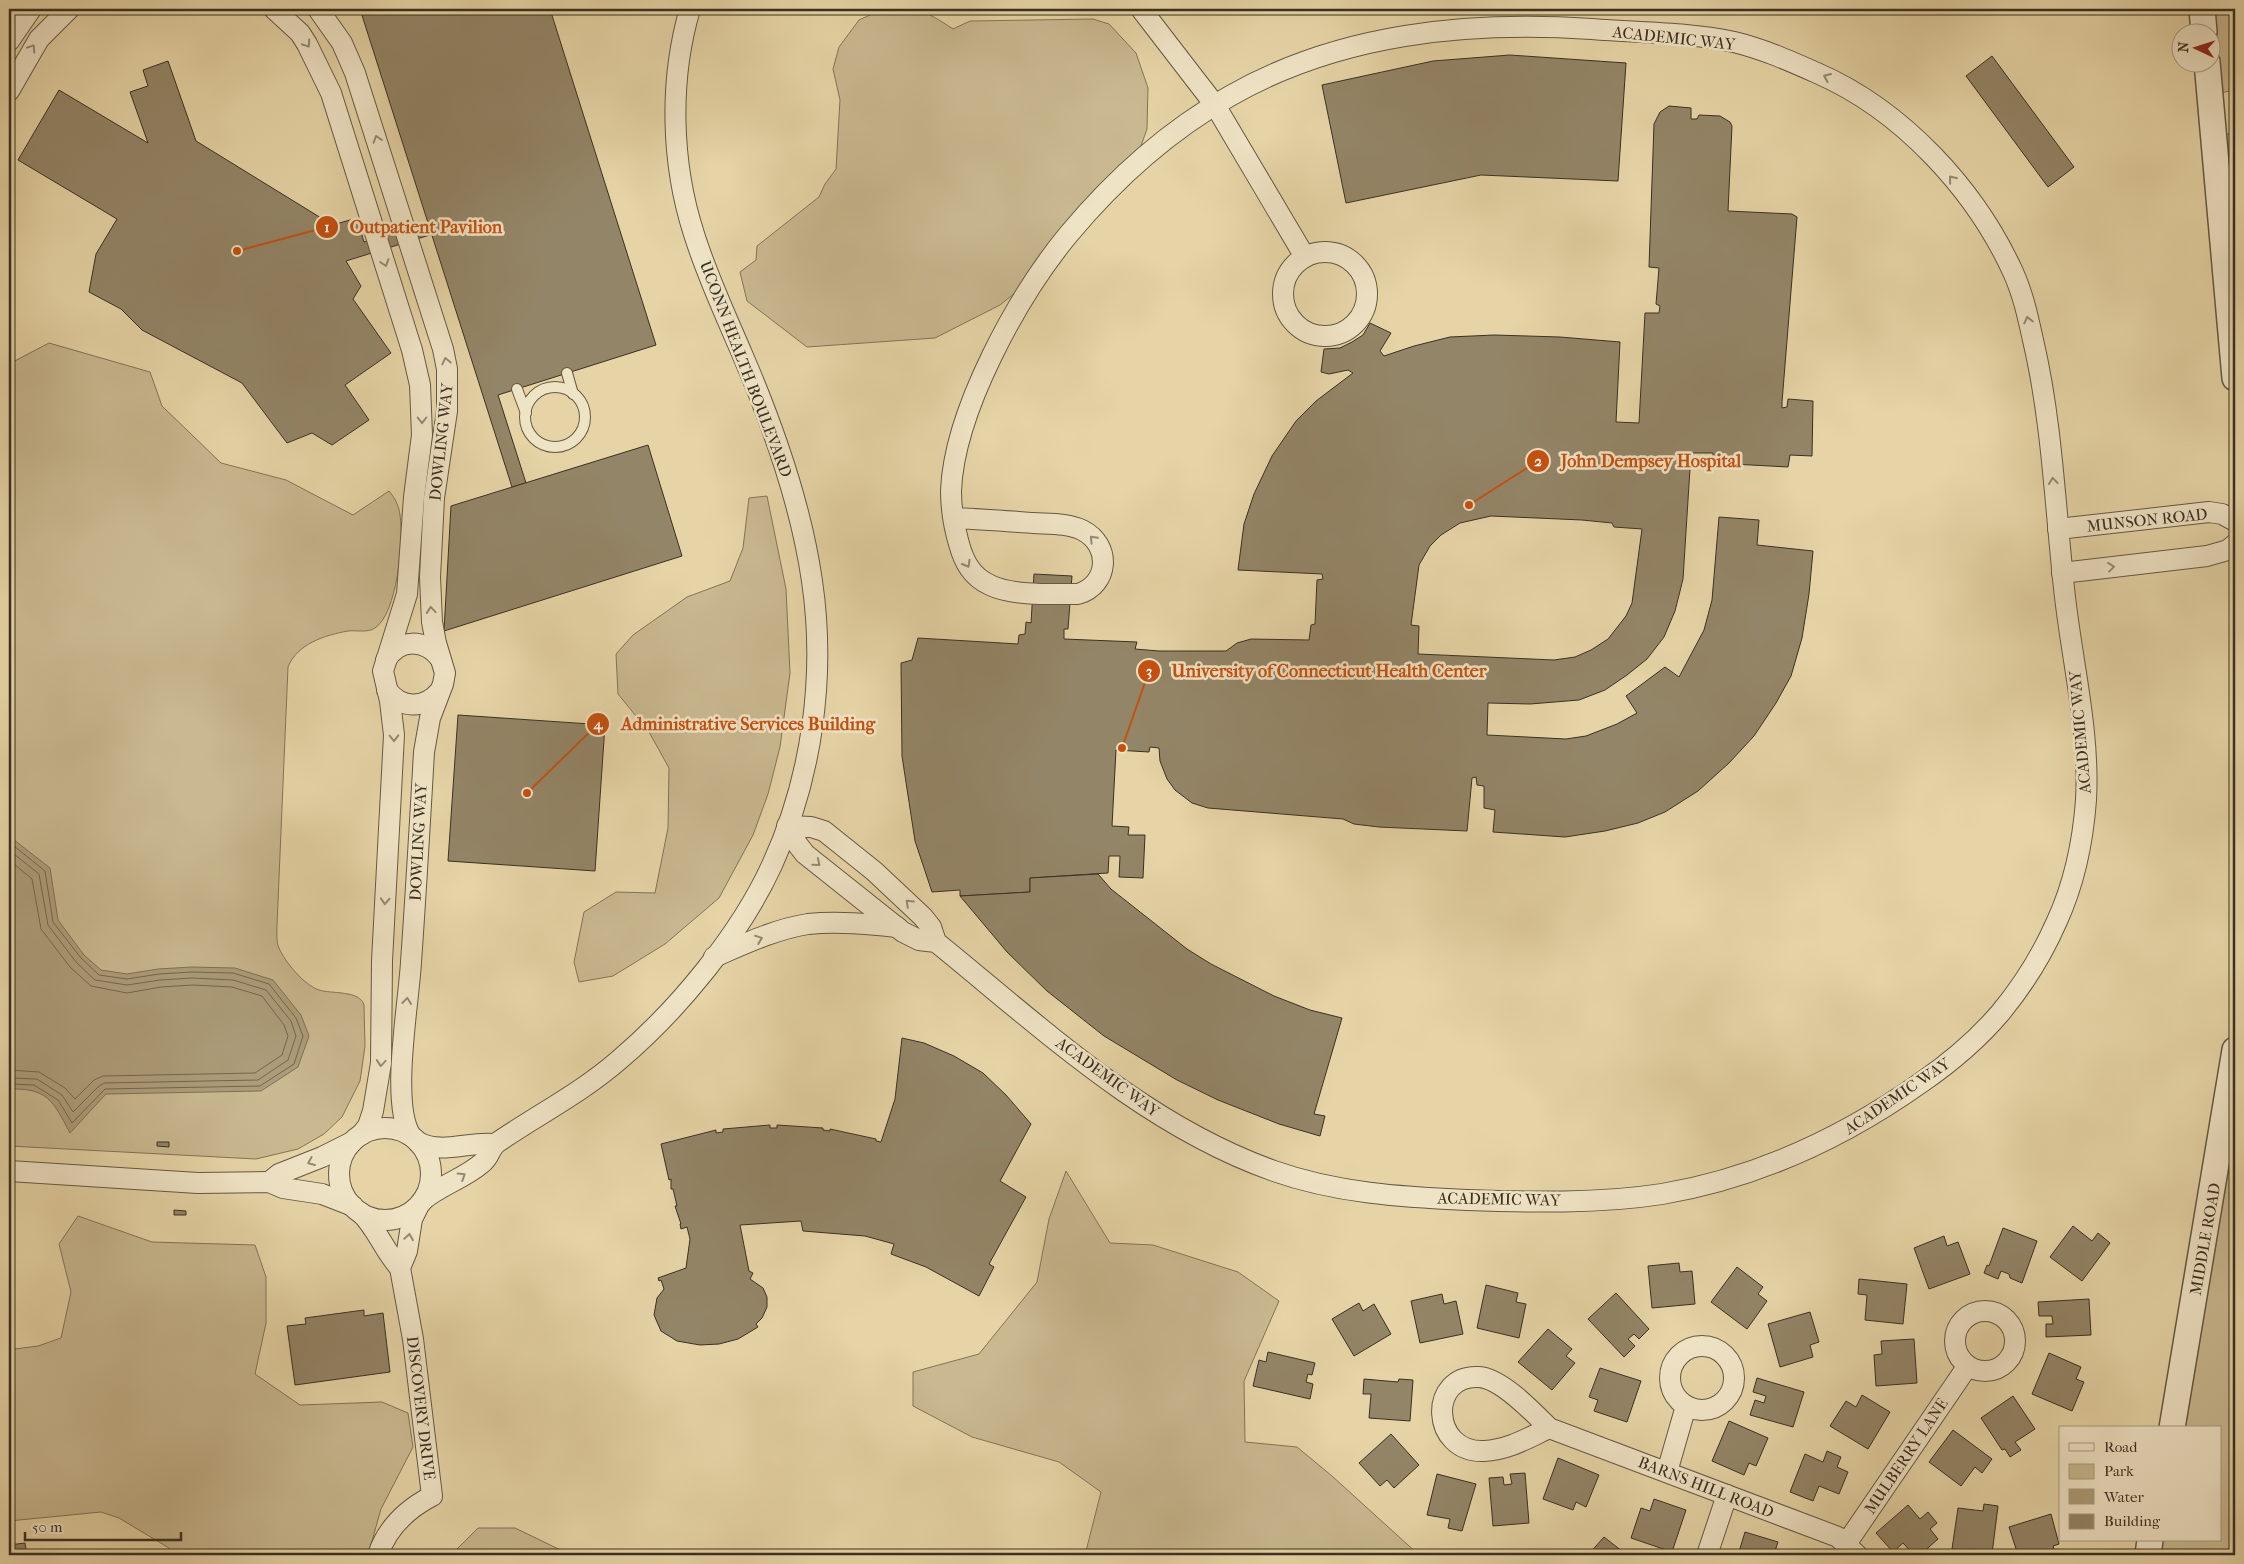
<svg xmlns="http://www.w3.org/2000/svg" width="2244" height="1564" font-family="'IM FELL French Canon',serif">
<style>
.green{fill:#c9b890;stroke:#827459}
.water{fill:#ac9c79;stroke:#7e7156}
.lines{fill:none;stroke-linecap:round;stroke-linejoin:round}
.shore{stroke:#73664e;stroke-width:1}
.building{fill:#938567;stroke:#3a3022;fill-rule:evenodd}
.service-casing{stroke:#655943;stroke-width:12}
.minor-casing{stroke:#655943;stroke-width:22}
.tertiary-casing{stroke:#655943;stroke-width:28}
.service{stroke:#efe3c5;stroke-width:10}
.minor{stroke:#efe3c5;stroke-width:20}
.tertiary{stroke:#efe3c5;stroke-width:25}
.oneway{stroke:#948a74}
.labels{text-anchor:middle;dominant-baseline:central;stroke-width:5;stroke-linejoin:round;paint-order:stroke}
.street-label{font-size:16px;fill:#3a3022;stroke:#efe3c5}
.leader{fill:none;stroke:#c55110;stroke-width:2}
.callout-dot{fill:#c55110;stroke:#efe3c5;stroke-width:2}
.mark-label{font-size:15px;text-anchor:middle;font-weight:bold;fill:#fff}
.callout-label{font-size:18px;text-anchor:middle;font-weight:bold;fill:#c55110;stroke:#efe3c5;stroke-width:5;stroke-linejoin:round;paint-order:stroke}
</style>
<rect width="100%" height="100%" fill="#e6d4a6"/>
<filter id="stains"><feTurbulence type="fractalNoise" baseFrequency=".004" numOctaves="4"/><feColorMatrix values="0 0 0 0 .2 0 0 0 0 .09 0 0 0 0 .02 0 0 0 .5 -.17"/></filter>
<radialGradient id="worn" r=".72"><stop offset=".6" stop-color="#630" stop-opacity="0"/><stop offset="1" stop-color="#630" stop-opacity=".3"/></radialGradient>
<g class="green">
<path d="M883,9C919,9 923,9 953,29L970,21L1093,19L1109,24L1136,53L1148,88L1147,129L1138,154L1035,277L1000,305L935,338L807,347L747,301L740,272L756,260L757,246L819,197L825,184L836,169L840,100L833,69L839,47L859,20Z"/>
<path d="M2202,9H2235V90L2210,95L2212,32Z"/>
<path d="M2235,133V378L2214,136Z"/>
<path d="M49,343L150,372L162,406L221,463L286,480L353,515L389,491C395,498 399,506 400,515C404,540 397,614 375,628C368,633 356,630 348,631C325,635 297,644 288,667L277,925C277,932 276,942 279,948C285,962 304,985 319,990C331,994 360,990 364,1005L365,1046L360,1081L342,1117L324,1134L298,1149L256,1159L9,1146V364Z"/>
<path d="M767,496L786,589L790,673L780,747L768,794L753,835L719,898L665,944L613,976L579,982L574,962L584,912L616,892L655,893L668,828L669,768L649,732L618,694L616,654L633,635L687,597L730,581L743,548L749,498Z"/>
<path d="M2235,1129V1555H2148L2150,1540H2220V1428H2172L2221,1139Z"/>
<path d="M1066,1171L1110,1243L1153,1245L1238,1272L1279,1301L1244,1381L1245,1442L1297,1447L1332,1476L1419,1555H1085L1101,1492L1059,1462L972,1437L913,1406V1372L979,1354L1037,1282L1049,1219Z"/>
<path d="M78,1216L152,1242L255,1245L266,1277V1323L255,1374L300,1405L382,1402L408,1413L413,1447L381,1509L368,1555H176L169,1548L119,1518L101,1512L9,1521V1354L15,1349L38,1346L61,1338L71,1292L59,1244Z"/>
<path d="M478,1528H515L571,1555H451Z"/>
</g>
<path class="water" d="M9,836L50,868L58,920L84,955L101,970L127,974L158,969L192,967L235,968L273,980L301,1015L309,1036L298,1067L261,1091L106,1094L70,1133C53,1101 48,1088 9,1089Z"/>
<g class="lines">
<g class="shore">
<path d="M9,842L45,871L53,922L81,958L99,975L127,979L159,974L192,972L233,973L269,984L296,1018L303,1036L294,1064L260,1086L105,1089L72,1123L58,1100L34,1085L9,1084"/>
<path d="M9,850L39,874L48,925L76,962L95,980L127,985L160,980L192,978L233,980L266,990L291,1021L296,1036L288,1060L258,1080L104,1083L98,1087L73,1112L62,1095L37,1079L9,1078"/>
<path d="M9,860L32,879L41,929L70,967L91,986L127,993L161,987L193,985L232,987L262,996L284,1025L288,1036L282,1055L255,1073L103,1076L94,1080L75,1099L65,1088L39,1072L9,1070"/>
</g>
</g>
<g class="building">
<path d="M360,9H550L656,345L498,395L526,483L512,487Z"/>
<path d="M1510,55L1626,63L1618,181L1481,175L1346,203L1322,85L1433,61Z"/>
<path d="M1992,56L2074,167L2048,187L1966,76Z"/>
<path d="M168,61L196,141L326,221L336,224L357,218L364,242L429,222L433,234L346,261L361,286L353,299L391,353L345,385L369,420L332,445L312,433L287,443L242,383L142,330L121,309L89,292L96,254L117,219L18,160L59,90L148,143L130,92L148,86L143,70Z"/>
<path d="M1669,106L1691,108V119H1697L1699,115L1720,116L1730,122L1732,126L1728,211L1792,214L1797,217L1782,402V408L1787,407L1788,399L1813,401L1812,456L1790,455L1788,467L1713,463V453H1691L1683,579L1675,611L1664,637L1647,659L1627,675L1605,690L1579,700L1530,704L1488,703L1487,735L1566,739L1586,736L1617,724L1637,713L1626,696L1665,667L1679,677L1704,630L1712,600L1719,517L1759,520L1757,545L1813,551L1809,594L1802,638L1791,676L1776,703L1754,736L1729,763L1698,791L1665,812L1638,823L1605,831L1565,837L1493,832L1495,810L1484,808V786L1477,785L1476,777L1472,778L1467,831L1379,827L1354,824L1343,819L1208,808L1192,803L1175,790L1167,779L1160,761L1159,748L1150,747L1149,752L1116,750L1112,826L1129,827L1128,835H1145L1143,878L1119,877L1120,856H1109L1108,873L1030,878V892L960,896V890L932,892L915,841L902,756L901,663L912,660L918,638L1018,644L1019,635L1025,634L1026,622L1031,623L1034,574L1072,576L1068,629H1064V639L1137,642L1135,649L1159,651H1226L1237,643L1251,639L1309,640L1311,625L1315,624L1317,580L1323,579L1322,574L1238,570L1244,524L1254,494L1272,456L1296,421L1316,401L1353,373L1348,370L1329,374L1321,372L1324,349L1340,348L1352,342L1363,335L1370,323L1391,333L1380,351L1384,356L1414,346L1450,337L1494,335L1560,337L1620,342L1616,422L1639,423L1645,313H1659L1660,306L1656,304L1659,268L1649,267L1654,124L1660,112ZM1491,516L1582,520L1612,523L1614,527L1642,529L1632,603L1626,616L1608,639L1591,650L1575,657L1554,660L1418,654L1419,626L1411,625L1419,565L1430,546L1441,535L1460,523Z"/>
<path d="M648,445L682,556L444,631L451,506Z"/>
<path d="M458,715L605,725L595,871L448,861Z"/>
<path d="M1098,874L1111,889L1187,949L1211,964L1274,996L1310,1010L1342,1018L1314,1114L1325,1116L1320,1136L1279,1124L1218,1100L1177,1080L1104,1036L1047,991L1007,952L960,896L1030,892V878Z"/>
<path d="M902,1038L924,1043L954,1056L983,1073L1006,1095L1031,1124L1000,1181L1026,1197L989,1264L994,1267L979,1296L926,1267L891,1254L894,1244L865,1236L803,1231L801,1221L740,1225L749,1271L753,1273L750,1279L763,1288L767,1297V1307L762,1318L756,1324L758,1327L738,1339L719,1344L700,1345L677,1341L661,1331L654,1315L657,1298L664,1289L661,1280L659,1281L658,1278L686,1268L690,1239L687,1227L681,1229L680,1224H681L675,1206H677L673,1189H671V1179L669,1180L661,1144L716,1130V1133L723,1132V1129L770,1125V1128H777V1125L823,1128V1130L830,1131V1129L876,1139V1141L881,1142L895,1099Z"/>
<path d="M157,1142H169V1147L157,1146Z"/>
<path d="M174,1210L186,1211V1215H174Z"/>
<path d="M2073,1226L2092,1241L2098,1233L2110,1243L2082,1281L2050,1257Z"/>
<path d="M2003,1228L2037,1241L2022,1283L2010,1278L2009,1274L2001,1271L1998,1279L1984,1273L1987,1265L1989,1266Z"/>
<path d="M1944,1236L1947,1246L1958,1242L1970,1274L1929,1289L1914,1248Z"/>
<path d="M1679,1263L1680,1272L1692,1271L1695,1304L1652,1308L1648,1266Z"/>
<path d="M1737,1267L1763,1287L1758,1294L1767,1301L1747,1329L1711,1302Z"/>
<path d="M1859,1279L1907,1284L1903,1324L1865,1320L1867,1295L1858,1294Z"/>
<path d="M1486,1285L1518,1293L1516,1302L1526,1304L1519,1338L1477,1328Z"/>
<path d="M1616,1293L1649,1329L1639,1339L1634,1334L1628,1339L1635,1346L1624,1357L1588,1319Z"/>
<path d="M1442,1294L1444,1304L1456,1301L1463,1334L1420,1343L1411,1301Z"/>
<path d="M2089,1299L2091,1335L2046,1337V1324H2053L2052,1316H2039L2038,1302Z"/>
<path d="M1359,1303L1363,1311L1374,1304L1391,1334L1354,1356L1332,1319Z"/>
<path d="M364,1310V1316L383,1313L390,1372L295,1385L287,1326L306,1324L305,1318Z"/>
<path d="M1810,1312L1819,1342L1810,1345L1813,1357L1780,1367L1768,1324Z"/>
<path d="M1548,1329L1572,1349L1566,1356L1575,1363L1552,1390L1518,1362Z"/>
<path d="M1914,1339L1917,1383L1876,1386L1874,1355L1882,1354L1881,1341Z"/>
<path d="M1268,1352L1315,1363L1312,1375L1308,1374L1306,1382L1313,1384L1310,1399L1253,1386L1259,1360L1266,1362Z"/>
<path d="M2049,1353L2081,1367L2076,1379L2084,1382L2072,1411L2032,1394Z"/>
<path d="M1600,1368L1641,1381L1627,1422L1594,1411L1598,1400L1589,1397Z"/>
<path d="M1757,1378L1804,1392L1793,1427L1750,1415L1755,1400L1764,1403L1766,1396L1753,1392Z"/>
<path d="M1364,1379L1398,1382L1399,1379L1413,1380L1410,1421L1369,1418L1371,1394H1363Z"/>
<path d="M1862,1395L1890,1412L1868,1449L1830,1426L1846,1401L1856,1407Z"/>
<path d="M2013,1396L2035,1429L2015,1442L2021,1450L2010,1457L2005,1449L2002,1450L1981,1418Z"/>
<path d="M1729,1421L1768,1438L1756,1466L1749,1463L1744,1475L1712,1461Z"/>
<path d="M1953,1430L1992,1459L1982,1473L1975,1467L1961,1486L1929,1462Z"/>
<path d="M1391,1434L1419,1465L1394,1488L1387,1480L1380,1486L1359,1463Z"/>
<path d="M1827,1451L1841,1457L1837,1467L1848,1472L1839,1494L1819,1486L1813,1501L1790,1492L1805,1454L1823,1462Z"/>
<path d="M1558,1458L1599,1475L1586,1507L1576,1502L1573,1510L1543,1499Z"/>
<path d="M1525,1473L1529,1523L1493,1526L1489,1478L1503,1477L1504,1485L1512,1484L1510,1474Z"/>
<path d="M1437,1474L1476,1484L1462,1531L1448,1528L1450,1519L1427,1515Z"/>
<path d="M1654,1499L1686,1510L1672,1552L1631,1538L1641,1508L1650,1511Z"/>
<path d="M1984,1504L1998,1506L1992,1554L1952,1549L1958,1508L1983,1511Z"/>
<path d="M1908,1505L1920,1519L1928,1512L1937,1523L1930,1529L1938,1539L1920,1555H1914L1903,1543L1893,1552L1876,1533Z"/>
<path d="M2051,1514L2059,1544L2053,1546L2056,1555H2018L2009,1527Z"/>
<path d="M1745,1532L1778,1542L1774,1554L1778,1555H1738Z"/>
<path d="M1604,1537L1627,1555H1588Z"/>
<path d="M25,1543L27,1555H9V1545Z"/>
</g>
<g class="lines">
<g class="service-casing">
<g id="service">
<path d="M567,373L573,394"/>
<circle cx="555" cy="417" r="30"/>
<path d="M517,389L526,413"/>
</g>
</g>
<g class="minor-casing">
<g id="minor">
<path d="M274,9L300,33L307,44L331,93L412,350L420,385L422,435L414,497L407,594L383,671L390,701L394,735L382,961L381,1063L373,1111L368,1126L361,1135"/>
<path d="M318,9L342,43L355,73L443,349L447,369V411L434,498L430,577L432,622L436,643L445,673L443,684L430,718L424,752C420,822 416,892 411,962C409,1002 390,1104 411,1136"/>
<path d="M1141,9L1215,105L1305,257"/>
<path d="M9,41L31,9"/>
<path d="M9,91L39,39L69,9"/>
<circle cx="1325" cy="294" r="42"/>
<path d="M2058,529L2209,512L2222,514L2235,521"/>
<path d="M2062,573L2207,556L2228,550L2235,544"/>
<path d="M386,660C399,638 425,639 440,658"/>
<path d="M387,690C401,709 424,709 439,692"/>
<path d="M936,942L919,940L903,932L805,854L798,845L787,826L811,827L824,831L874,871L923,917L931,927L936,942C1041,1027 1144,1125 1274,1171C1336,1193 1401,1197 1467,1200C1531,1202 1598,1204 1662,1194C1757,1178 1843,1138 1922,1082C1951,1062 1978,1039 2001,1012C2024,984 2043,953 2057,921C2074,884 2083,841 2086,800C2090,729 2071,658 2064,588C2055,505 2052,421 2033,340C2028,317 2023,294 2013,272C1975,189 1902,110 1817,73C1790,61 1763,49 1734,42C1688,32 1639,33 1592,29C1468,21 1340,33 1230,96C1168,131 1113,181 1068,235C1018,296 954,411 951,491C951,509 954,527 959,544C964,562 972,577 990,585C1012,596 1053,594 1078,594C1109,585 1112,545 1082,530C1068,523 1049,524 1033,523C1006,521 980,519 953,518"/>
<path d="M714,957C744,944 776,929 808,924C838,921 868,924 897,927"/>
<circle cx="385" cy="1174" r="46"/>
<path d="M418,1142C441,1155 469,1141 494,1144"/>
<path d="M9,1171L198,1183L269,1182L283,1188L322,1194L353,1206"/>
<path d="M269,1182L279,1174L322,1157L352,1142"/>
<path d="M423,1200C441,1185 465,1178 482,1163C490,1157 490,1147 498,1142C539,1114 581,1093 619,1060C677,1011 740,935 772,865C812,778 826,676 812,581C801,504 774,428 743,356C726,316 707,276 694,234C671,163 669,80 690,9"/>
<path d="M360,1212C377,1228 384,1251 400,1268"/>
<circle cx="1985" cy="1341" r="30"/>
<circle cx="1702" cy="1378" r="32"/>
<path d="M1549,1428C1528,1438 1508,1450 1484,1451C1430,1453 1428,1374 1479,1377C1501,1378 1534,1413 1549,1428L1838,1537L1857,1555"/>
<path d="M1667,1472L1686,1406"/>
<path d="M1846,1544L1967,1367"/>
<path d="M378,1555C387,1528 407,1509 432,1496L413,1339L400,1268L407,1251L412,1219L418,1207"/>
<path d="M1707,1555L1727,1495"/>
</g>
</g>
<g class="tertiary-casing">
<g id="tertiary">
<path d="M2202,9L2204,32"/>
<path d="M2207,62L2235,378"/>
<path d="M2172,1428L2235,1050"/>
<path d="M2148,1555L2150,1540"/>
</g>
</g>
<use href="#service" class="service"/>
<use href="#minor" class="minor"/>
<use href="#tertiary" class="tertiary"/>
</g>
<defs><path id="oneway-chevron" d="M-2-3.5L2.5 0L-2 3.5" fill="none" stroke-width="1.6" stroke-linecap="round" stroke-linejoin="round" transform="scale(1.25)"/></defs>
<g class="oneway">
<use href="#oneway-chevron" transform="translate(307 44) rotate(56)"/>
<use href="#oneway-chevron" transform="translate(32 48) rotate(-56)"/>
<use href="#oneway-chevron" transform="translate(1827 77) rotate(-156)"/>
<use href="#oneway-chevron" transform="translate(377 139) rotate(-108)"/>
<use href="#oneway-chevron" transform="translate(1952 179) rotate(-129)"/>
<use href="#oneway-chevron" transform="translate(385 263) rotate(72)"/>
<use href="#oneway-chevron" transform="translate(2028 320) rotate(-103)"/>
<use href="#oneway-chevron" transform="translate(446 361) rotate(-102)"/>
<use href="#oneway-chevron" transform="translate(422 420) rotate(90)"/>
<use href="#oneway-chevron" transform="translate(2053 481) rotate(-96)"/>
<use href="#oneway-chevron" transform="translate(1093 539) rotate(-134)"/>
<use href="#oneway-chevron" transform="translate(967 564) rotate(60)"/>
<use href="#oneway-chevron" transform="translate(2111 567) rotate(-7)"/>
<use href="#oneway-chevron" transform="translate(431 610) rotate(-95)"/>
<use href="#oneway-chevron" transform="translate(394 738) rotate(89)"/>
<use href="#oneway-chevron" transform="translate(817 863) rotate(39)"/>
<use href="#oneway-chevron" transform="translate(385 901) rotate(93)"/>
<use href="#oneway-chevron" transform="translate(909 903) rotate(-136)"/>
<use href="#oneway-chevron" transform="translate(759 939) rotate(-21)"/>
<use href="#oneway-chevron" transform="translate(407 1001) rotate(-83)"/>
<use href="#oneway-chevron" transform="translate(381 1063) rotate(95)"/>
<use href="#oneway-chevron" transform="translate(311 1162) rotate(157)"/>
<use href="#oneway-chevron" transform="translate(462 1176) rotate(-32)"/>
<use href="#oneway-chevron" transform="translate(409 1237) rotate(-81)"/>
</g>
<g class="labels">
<g class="street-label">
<text transform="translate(1674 38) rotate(6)">ACADEMIC WAY</text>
<text transform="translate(746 369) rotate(69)">UCONN HEALTH BOULEVARD</text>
<text transform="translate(441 442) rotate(-84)">DOWLING WAY</text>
<text transform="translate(2147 520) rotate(-6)">MUNSON ROAD</text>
<text transform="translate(2080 732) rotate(-95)">ACADEMIC WAY</text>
<text transform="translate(418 842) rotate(-87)">DOWLING WAY</text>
<text transform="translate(1108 1077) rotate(36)">ACADEMIC WAY</text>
<text transform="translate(1897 1096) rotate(-34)">ACADEMIC WAY</text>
<text transform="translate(1499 1199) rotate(1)">ACADEMIC WAY</text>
<text transform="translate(2205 1239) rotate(-80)">MIDDLE ROAD</text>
<text transform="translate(421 1408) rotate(83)">DISCOVERY DRIVE</text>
<text transform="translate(1906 1456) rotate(-56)">MULBERRY LANE</text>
<text transform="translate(1706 1487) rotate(21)">BARNS HILL ROAD</text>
</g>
</g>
<path class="leader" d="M237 251L327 227M1469 505L1538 461M1122 748L1149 671M527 793L598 724"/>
<g class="callout-dot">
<circle cx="237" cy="251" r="5"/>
<circle cx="1469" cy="505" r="5"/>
<circle cx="1122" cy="748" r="5"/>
<circle cx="527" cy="793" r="5"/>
<circle cx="327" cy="227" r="12"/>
<circle cx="1538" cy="461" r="12"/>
<circle cx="1149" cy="671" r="12"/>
<circle cx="598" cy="724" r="12"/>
</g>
<g class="mark-label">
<text x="327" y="232">1</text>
<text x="1538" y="466">2</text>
<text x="1149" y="676">3</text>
<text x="598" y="729">4</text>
</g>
<g class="callout-label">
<text x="426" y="233">Outpatient Pavilion</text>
<text x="1651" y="467">John Dempsey Hospital</text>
<text x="1329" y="677">University of Connecticut Health Center</text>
<text x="748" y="730">Administrative Services Building</text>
</g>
<rect width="2244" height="1564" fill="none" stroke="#e6d4a6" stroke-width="30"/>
<rect x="10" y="10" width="2224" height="1544" fill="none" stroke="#3a3022" stroke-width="2.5"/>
<rect x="15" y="15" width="2214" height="1534" fill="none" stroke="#3a3022"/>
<rect x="2059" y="1426" width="162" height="115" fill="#efe3c5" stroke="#a79b84"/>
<rect x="2069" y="1443" width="25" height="8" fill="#efe3c5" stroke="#a79b84"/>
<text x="2104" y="1452" font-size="15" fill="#3a3022">Road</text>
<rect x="2069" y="1464" width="25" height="15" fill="#c9b890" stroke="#a79b84"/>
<text x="2104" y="1476" font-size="15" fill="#3a3022">Park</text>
<rect x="2069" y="1489" width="25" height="15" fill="#ac9c79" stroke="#a79b84"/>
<text x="2104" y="1502" font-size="15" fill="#3a3022">Water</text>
<rect x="2069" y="1514" width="25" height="15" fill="#938567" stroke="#a79b84"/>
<text x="2104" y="1526" font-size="15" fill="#3a3022">Building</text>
<g transform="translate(2196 48) rotate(274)"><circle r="24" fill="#efe3c5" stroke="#a79b84"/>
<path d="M0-4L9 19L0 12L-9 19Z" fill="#8f2418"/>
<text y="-8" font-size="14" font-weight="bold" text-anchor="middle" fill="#3a3022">N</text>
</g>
<path d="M25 1532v8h156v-8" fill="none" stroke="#3a3022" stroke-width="2.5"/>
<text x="32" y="1532" font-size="15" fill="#3a3022" stroke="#efe3c5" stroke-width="4" paint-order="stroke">50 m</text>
<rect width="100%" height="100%" filter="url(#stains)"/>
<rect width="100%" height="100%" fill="url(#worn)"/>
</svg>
